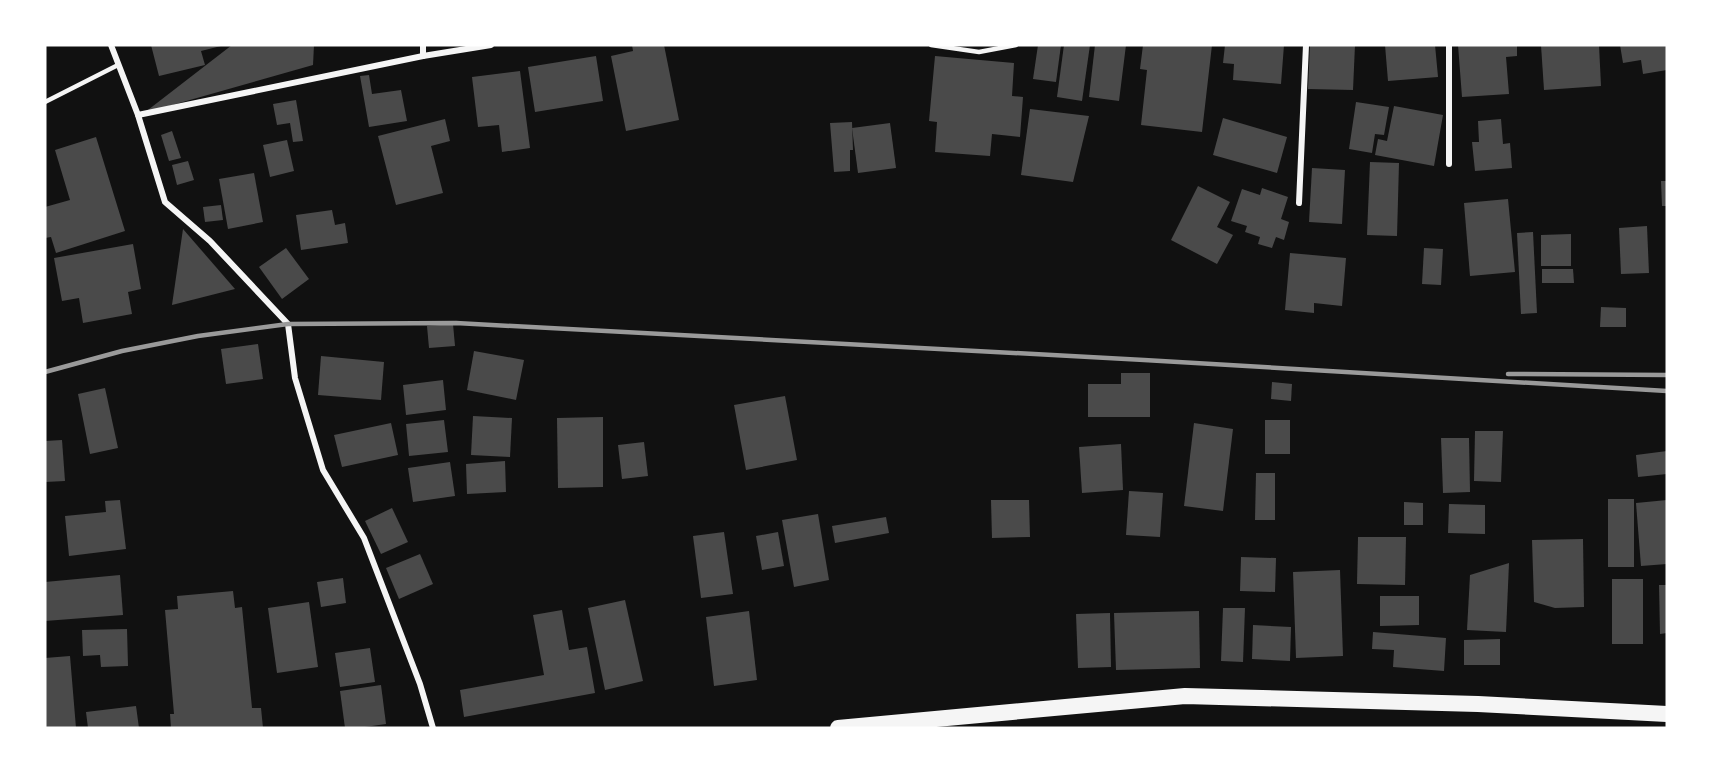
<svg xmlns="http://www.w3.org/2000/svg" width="1712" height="773" font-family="'PT Sans Narrow',sans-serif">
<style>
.building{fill:#4a4a4a}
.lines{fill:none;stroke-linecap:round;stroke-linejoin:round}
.service{stroke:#f5f5f5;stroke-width:4.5}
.minor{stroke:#f5f5f5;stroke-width:6}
.trunk{stroke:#f5f5f5;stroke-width:16}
.rail{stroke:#9a9a9a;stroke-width:4.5}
</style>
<rect width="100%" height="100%" fill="#111"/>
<g class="building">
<path d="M151,45H221V46L201,51L205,65L159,76Z"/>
<path d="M232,45H314L313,65L144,113Z"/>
<path d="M632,45H664L679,120L626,131L611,56L633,51Z"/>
<path d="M1038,45H1061L1056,82L1033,79Z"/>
<path d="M1064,45H1090L1082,101L1057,97Z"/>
<path d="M1095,45H1126L1119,101L1089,97Z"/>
<path d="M1143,45H1212L1202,132L1141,125L1147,70L1140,69Z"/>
<path d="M1225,45H1284L1281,84L1233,80L1234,64L1223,63Z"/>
<path d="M1310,45H1355L1353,90L1308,89Z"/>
<path d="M1385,45H1435L1438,77L1388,81Z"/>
<path d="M1458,45H1517V56L1506,57L1509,94L1462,97Z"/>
<path d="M1541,45H1599L1601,86L1544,90Z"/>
<path d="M1620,45H1667V70L1643,74L1641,60L1623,63Z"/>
<path d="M596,56L603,101L535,112L528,67Z"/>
<path d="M935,56L1014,63L1012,96L1023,97L1020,137L992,134L990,156L935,152L937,122L929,121Z"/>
<path d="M520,71L530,148L502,152L499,125L478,127L472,77Z"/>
<path d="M369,75L372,94L401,90L407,121L369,127L360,76Z"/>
<path d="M296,100L303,141L293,142L290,123L277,125L273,104Z"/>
<path d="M1356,102L1389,107L1384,135L1375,134L1372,153L1349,149Z"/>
<path d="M1394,106L1443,115L1434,166L1375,155L1378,139L1387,141Z"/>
<path d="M1030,109L1089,116L1073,182L1021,175Z"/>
<path d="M1223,118L1287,137L1277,173L1213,155Z"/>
<path d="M445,119L450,141L431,146L443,193L396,205L378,136Z"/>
<path d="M1501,119L1503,144L1510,143L1512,168L1475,171L1472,142H1479L1478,121Z"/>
<path d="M852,122L853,150H850V171L834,172L830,123Z"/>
<path d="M890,123L896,168L858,173L852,128Z"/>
<path d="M172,131L181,158L169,161L161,135Z"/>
<path d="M96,137L125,231L56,253L51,237L45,238V207L70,200L55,150Z"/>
<path d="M287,140L294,171L270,177L263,145Z"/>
<path d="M188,161L194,180L177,185L172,165Z"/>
<path d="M1370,162L1399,163L1397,236L1367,235Z"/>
<path d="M1312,168L1345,170L1342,224L1309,222Z"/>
<path d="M254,173L263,222L228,229L219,179Z"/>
<path d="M1661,181H1667V206H1662Z"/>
<path d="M1198,186L1230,202L1217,227L1233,235L1217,264L1171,240Z"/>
<path d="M1262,188L1288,197L1281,219L1289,222L1284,240L1276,237L1272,248L1258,244L1260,237L1245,232L1247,226L1231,221L1242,189L1260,195Z"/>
<path d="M1508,199L1515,272L1470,276L1464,203Z"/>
<path d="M221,205L223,220L205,222L203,207Z"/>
<path d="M332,210L335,225L345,223L348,243L301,250L296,215Z"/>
<path d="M1647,226L1649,273L1621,274L1619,228Z"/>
<path d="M183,229L235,289L172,305Z"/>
<path d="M1533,232L1537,313L1521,314L1517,233Z"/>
<path d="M1571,234V266H1541V235Z"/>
<path d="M133,244L141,289L128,292L132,314L83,323L79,298L62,301L54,258Z"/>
<path d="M286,248L309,279L282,299L259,267Z"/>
<path d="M1424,248L1443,249L1441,285L1422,284Z"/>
<path d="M1290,253L1346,258L1342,306L1314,303V313L1285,310Z"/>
<path d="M1542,269H1573L1574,283H1542Z"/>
<path d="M1601,307L1626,308V327H1600Z"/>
<path d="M453,324L455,346L429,348L427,326Z"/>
<path d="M258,344L263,379L226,384L221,349Z"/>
<path d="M474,351L524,360L516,400L467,390Z"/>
<path d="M321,356L384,362L381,400L318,395Z"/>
<path d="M1121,373H1150V417H1088V384H1121Z"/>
<path d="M443,380L446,410L406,415L403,385Z"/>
<path d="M1272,382L1292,384L1291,401L1271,399Z"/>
<path d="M105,388L118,448L90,454L78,394Z"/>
<path d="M785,396L797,460L746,470L734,405Z"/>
<path d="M473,416L512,418L510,457L471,455Z"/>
<path d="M603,417V487L558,488L557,418Z"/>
<path d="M444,420L448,452L409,456L406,424Z"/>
<rect x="1265" y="420" width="25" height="34"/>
<path d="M391,423L398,455L342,467L334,435Z"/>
<path d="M1194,423L1233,429L1223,511L1184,506Z"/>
<path d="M1475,431H1503L1501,482L1474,481Z"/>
<path d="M1441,438H1469L1470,492L1443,493Z"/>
<path d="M62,440L65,481L45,482V441Z"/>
<path d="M644,442L648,476L622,479L618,445Z"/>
<path d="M1121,444L1123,490L1082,493L1079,447Z"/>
<path d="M1667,451V474L1638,477L1636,455Z"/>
<path d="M505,461L506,492L467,494L466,464Z"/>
<path d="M450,462L455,496L413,502L408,468Z"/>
<path d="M1256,473H1275V520H1255Z"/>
<path d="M1129,491L1163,493L1160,537L1126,535Z"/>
<rect x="1608" y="499" width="26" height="68"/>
<path d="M120,500L126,549L69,556L65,516L106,512L105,501Z"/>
<path d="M991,500H1029L1030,537L992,538Z"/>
<path d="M1667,500V564L1641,566L1636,503Z"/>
<path d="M1404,502L1423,503V525H1404Z"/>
<path d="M1449,504L1485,505V534L1448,533Z"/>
<path d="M392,508L408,542L381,554L365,521Z"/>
<path d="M818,514L829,580L794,587L782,520Z"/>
<path d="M886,517L889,533L835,543L832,526Z"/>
<path d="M724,532L733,594L701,598L693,536Z"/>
<path d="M778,532L784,566L762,570L756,536Z"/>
<path d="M1358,537H1406L1405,585L1357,584Z"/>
<path d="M1583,539L1584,607L1555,608L1534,602L1532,540Z"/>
<path d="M420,554L433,584L399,599L386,568Z"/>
<path d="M1241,557L1276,558L1275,592L1240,591Z"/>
<path d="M1509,563L1506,632L1467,630L1470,575Z"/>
<path d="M1340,570L1343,656L1296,658L1293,572Z"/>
<path d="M120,575L123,615L45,621V582Z"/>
<path d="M343,578L346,603L321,607L317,582Z"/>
<rect x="1612" y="579" width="31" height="65"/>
<path d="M1659,585H1667V633L1660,634Z"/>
<path d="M233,591L235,608L242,607L252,708H261L263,728H171L170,714H174L165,610L178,609L177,596Z"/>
<path d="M1380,596H1419V625L1380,626Z"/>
<path d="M625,600L643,681L605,690L588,608Z"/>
<path d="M309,602L318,667L277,673L268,608Z"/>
<path d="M1223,608H1245L1243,662L1221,661Z"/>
<path d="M562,610L569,650L587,647L595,693L464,717L460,690L544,675L533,615Z"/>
<path d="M749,611L757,680L714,686L706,617Z"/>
<path d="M1199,611L1200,668L1116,670L1114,613Z"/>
<path d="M1110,613L1111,667L1078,668L1076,614Z"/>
<path d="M1253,625L1291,627L1290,661L1252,659Z"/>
<path d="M127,629L128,666L101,667L100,655L83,656L82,630Z"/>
<path d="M1373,632L1446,638L1444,671L1393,667L1394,650L1372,649Z"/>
<path d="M1500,639V665H1464V640Z"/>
<path d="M370,648L375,682L340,687L335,653Z"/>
<path d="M70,656L76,728H45V658Z"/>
<path d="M381,685L386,724L358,728H345L340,691Z"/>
<path d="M136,706L139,728H88L86,712Z"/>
</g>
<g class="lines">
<g class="service">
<path d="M931,45L979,52L1016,45"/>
<path d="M45,102L118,65"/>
</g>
<g class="minor">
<path d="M111,45L138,115L165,202L210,241L288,324L295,378L323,470L364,538L420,684L433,728"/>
<path d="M1449,45V164"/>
<path d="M423,56V45"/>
<path d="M138,115L423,56L491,45"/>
<path d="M1299,203L1306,45"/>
</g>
<path class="trunk" d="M838,728L1185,696L1478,704L1667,714"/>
<g class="rail">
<path d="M45,372L122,351L198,336L288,324L456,323L1144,360L1667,391"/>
<path d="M1508,374L1667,375"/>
</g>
</g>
<rect width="1712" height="773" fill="none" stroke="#ffffff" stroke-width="93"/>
</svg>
